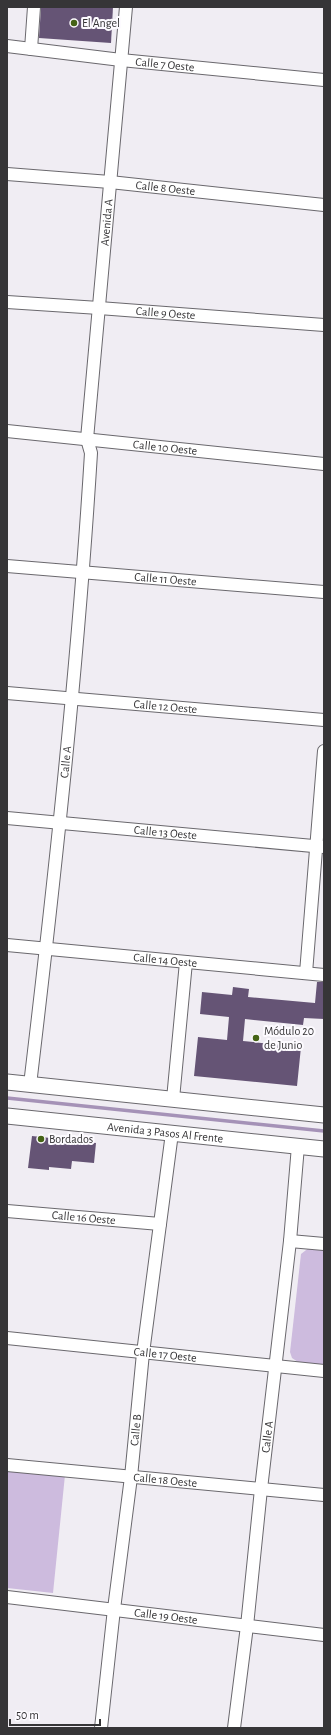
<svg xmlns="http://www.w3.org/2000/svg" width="331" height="1735" font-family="'Alegreya Sans',sans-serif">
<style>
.green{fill:#cdbbde}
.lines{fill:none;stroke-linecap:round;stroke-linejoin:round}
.stream{stroke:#a592b7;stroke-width:3.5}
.building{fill:#655475}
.minor-casing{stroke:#6a686d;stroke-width:14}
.major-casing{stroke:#6a686d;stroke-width:17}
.minor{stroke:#fff;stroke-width:12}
.major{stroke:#fff;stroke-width:15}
.poi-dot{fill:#456316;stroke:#fdfbff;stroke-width:1.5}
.labels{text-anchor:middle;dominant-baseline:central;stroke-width:4;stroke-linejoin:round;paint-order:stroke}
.poi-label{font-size:12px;fill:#363537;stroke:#fdfbff;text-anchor:start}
.street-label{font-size:12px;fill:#363537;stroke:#fdfbff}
</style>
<rect width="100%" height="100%" fill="#f0edf3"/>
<g class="green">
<path d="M310,1247L324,1249V1365L298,1362L292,1358L290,1352L301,1254Z"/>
<path d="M7,1469L65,1475L53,1593L7,1588Z"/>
</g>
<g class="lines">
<path class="stream" d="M7,1098L324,1131"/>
</g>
<g class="building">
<path d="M41,7H113L111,43L39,38Z"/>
<path d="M317,982H324V1019L304,1018L303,1025L245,1019L243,1041L301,1047L297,1086L194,1076L198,1037L227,1040L229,1017L200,1014L202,992L232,995L233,987L249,989L248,997L315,1003Z"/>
<path d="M32,1136L96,1143L94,1163L72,1161L71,1169L49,1167V1170L28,1168Z"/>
</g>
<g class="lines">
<g class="minor-casing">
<g id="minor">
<path id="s1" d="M7,46L121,60L324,80"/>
<path d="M31,49L34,7"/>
<path id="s2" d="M7,174L110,182L324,205"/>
<path id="s3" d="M7,302L99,308L324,325"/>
<path id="s4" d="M7,431L324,464"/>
<path id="s5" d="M7,566L324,592"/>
<path id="s6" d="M7,693L324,720"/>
<path id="s7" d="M7,818L324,847"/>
<path id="s8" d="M7,945L324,975"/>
<path d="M306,973L324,751"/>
<path id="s9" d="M30,1085C55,875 78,664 91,453L87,439L126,7"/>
<path d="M173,1099L186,962"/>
<path id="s10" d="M7,1211L160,1224"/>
<path d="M290,1241L324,1244"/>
<path id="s11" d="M7,1338L324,1371"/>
<path id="s12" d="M7,1465L324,1495"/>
<path id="s13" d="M7,1597L324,1635"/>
<path id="s14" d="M101,1728L114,1609L131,1477L143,1353L172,1133"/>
<path id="s15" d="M234,1728L247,1626L261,1489L290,1241L298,1146"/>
</g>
</g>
<g class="major-casing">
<g id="major">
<path d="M7,1082L324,1115"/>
<path id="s16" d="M7,1116L324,1149"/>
</g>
</g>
<use href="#minor" class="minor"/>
<use href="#major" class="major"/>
</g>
<g class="poi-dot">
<circle cx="74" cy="23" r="4"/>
<circle cx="256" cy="1038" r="4"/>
<circle cx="41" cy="1139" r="4"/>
</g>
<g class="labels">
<g class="poi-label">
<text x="82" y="23">El Angel</text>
<text x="264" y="1031">Módulo 20<tspan x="264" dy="14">de Junio</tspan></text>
<text x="49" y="1139">Bordados</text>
</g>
<g class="street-label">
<text stroke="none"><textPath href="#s1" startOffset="159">Calle 7 Oeste</textPath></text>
<text stroke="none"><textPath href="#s2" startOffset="159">Calle 8 Oeste</textPath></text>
<text stroke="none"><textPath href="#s9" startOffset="867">Avenida A</textPath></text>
<text stroke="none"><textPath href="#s3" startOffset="159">Calle 9 Oeste</textPath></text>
<text stroke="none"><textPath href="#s4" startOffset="159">Calle 10 Oeste</textPath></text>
<text stroke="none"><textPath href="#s5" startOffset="159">Calle 11 Oeste</textPath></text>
<text stroke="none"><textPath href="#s6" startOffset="159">Calle 12 Oeste</textPath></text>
<text stroke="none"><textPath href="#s9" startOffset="325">Calle A</textPath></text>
<text stroke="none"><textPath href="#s7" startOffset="159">Calle 13 Oeste</textPath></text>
<text stroke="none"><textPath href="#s8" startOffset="159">Calle 14 Oeste</textPath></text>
<text stroke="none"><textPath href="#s16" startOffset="159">Avenida 3 Pasos Al Frente</textPath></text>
<text stroke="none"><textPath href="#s10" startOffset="77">Calle 16 Oeste</textPath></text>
<text stroke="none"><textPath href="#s11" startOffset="159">Calle 17 Oeste</textPath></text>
<text stroke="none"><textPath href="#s14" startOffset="300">Calle B</textPath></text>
<text stroke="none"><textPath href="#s15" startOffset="293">Calle A</textPath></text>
<text stroke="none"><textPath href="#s12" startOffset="159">Calle 18 Oeste</textPath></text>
<text stroke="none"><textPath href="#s13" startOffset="160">Calle 19 Oeste</textPath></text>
</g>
</g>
<rect width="331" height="1735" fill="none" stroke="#363537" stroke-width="16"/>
<path d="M10 1719v6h90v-6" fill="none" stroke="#363537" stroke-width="2"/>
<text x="16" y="1719" font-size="12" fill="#363537" stroke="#fdfbff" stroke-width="3" paint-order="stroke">50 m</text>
</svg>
